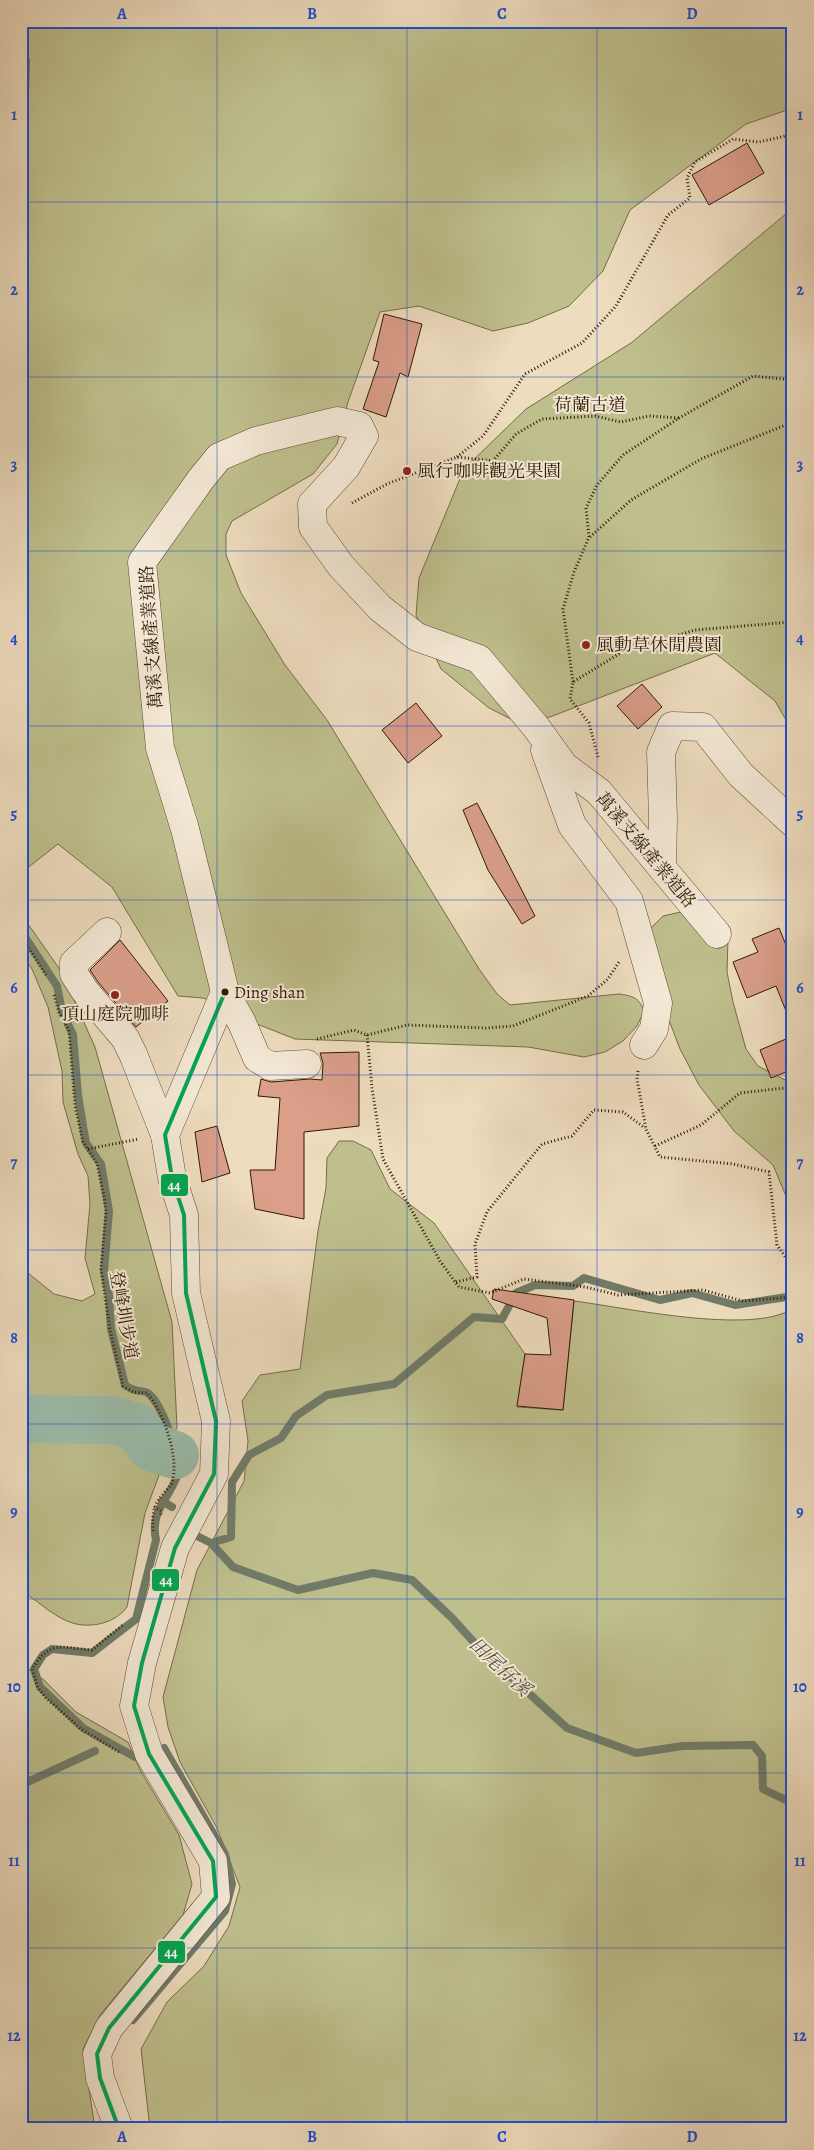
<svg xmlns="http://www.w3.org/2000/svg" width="814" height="2150" font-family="Alegreya,'Noto Serif TC',serif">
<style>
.green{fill:#bebf8d;stroke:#776c48}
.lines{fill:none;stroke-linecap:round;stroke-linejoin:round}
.stream{stroke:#707b68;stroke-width:8}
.river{stroke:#9abcab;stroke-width:48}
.building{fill:#da9e89;stroke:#301903}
.minor-casing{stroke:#5f4a32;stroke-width:29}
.path{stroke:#301903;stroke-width:3;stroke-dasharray:1 2.5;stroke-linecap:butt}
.minor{stroke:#f3e8d5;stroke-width:28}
.bus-1-casing{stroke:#f3e8d5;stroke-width:8}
.bus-1{stroke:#00a651;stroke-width:4}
.grid{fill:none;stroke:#1d4ed8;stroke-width:1;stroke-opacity:0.55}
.poi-dot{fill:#8f2418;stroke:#f3e8d5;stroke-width:2}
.bus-dot{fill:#301903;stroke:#f3e8d5;stroke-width:2}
.labels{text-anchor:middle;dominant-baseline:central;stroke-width:4;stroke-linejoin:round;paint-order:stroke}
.bus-label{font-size:17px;fill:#301903;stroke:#f3e8d5;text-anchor:start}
.street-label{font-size:18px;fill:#301903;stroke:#f3e8d5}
.poi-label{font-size:18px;fill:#301903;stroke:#f3e8d5;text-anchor:start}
.water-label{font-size:19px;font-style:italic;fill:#55523e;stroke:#f3e8d5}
.line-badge{stroke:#f3e8d5;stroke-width:2}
.badge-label{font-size:14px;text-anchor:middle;font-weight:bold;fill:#fff}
.neatline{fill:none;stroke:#1d4ed8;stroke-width:2}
.grid-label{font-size:16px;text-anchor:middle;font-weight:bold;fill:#1d4ed8}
</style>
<rect width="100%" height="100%" fill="#eddcbe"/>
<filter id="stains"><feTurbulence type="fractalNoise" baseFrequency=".004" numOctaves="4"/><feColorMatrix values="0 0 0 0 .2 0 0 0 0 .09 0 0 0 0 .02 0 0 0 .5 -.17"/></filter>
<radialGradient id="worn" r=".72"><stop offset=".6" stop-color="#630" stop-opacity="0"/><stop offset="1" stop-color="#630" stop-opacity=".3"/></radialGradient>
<g class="green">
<path d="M21,21H793V108L746,124L630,210L603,271L569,306L528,323L493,331L419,306L380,312L348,402L337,444L313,474L232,521L226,534V555L241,593L285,665L327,720L479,969L497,994L510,1005L619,994C632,996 639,997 644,1011L637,1026L623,1041L605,1052L584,1057L528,1047L295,1039L257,1024L241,1011L203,998L178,996L112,887L58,844L21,873Z"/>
<path d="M793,208V732L775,701L715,653L550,717L515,721L489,708L441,669L416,615L419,578L464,469L526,409L631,343Z"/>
<path d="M685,911L728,938L727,972L733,1002L746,1049L758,1066L793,1084V1213L773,1165L734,1131L699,1085L680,1049L662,1002L650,929L663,916Z"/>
<path d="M21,914L61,971L95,1047L172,1322L177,1427L145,1513L127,1607C115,1624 87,1630 67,1621C51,1614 36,1600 21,1590V1274L28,1273L54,1294L82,1301L95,1294L85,1258L90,1204L88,1176L78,1154L63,1102L62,1071L48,1007L32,969L21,954Z"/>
<path d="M339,1141H353L371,1150L390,1189L434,1223L525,1354L517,1407L563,1410L574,1301C622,1307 755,1336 793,1308V2129H150L141,2049L167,2002L204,1966L229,1926L240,1887L217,1828L180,1762L168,1727L163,1697L197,1570L244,1481L248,1441L242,1401L260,1375L300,1369L318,1231L326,1188L327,1158Z"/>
<path d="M21,1664L44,1680L76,1712L128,1742L140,1770L179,1835L192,1884L183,1915L100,2015L83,2049L95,2129H21Z"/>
</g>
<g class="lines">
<g class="stream">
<path d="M21,26L23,21"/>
<path d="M21,52L26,60L25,93L21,95"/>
<path d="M21,931L57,986L62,1011L73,1035L78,1095L83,1126L86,1143L101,1164L109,1211L104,1271L109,1296L111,1329L125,1385C128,1387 131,1389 135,1390C140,1392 145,1390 149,1394C162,1404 182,1460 177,1476C168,1501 150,1510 156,1540L136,1619L92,1653L52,1649L43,1655L34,1669L40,1687L83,1728L135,1757"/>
<path d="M162,1501L172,1507"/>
<path d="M195,1535L211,1543L233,1567L298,1590L373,1573L412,1580L452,1618L480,1649L567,1728L636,1753L683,1746L753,1745L762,1756L763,1789L788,1801H793"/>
<path d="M211,1543L231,1537L232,1482L249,1455L281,1438L296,1416L327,1395L394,1384L474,1317L502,1319L516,1293L535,1285L573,1286L584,1278L660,1300L692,1293L735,1305L793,1296"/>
<path d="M21,1785L95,1751"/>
<path d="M133,2020L225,1911L232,1884L225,1854L164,1748"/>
</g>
<path class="river" d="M21,1419L112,1420L137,1427L151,1447L175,1455"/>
</g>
<g class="building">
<path d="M747,143L764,173L709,205L692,175Z"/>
<path d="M384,314L422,324L408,377L400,373L386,417L363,409L379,362L373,360Z"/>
<path d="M642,684L662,707L638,729L617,706Z"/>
<path d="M416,703L442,736L408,763L382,730Z"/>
<path d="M477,803L535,916L522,924L488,870L463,810Z"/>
<path d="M779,928L793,962L792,1026L776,986L747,998L733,962L758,952L752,939Z"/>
<path d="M120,940L168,1001L136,1027L98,982L90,970Z"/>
<path d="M793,1036V1069L771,1078L760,1050Z"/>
<path d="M359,1052V1126L304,1132V1219L255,1209L250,1170H275L280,1098L258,1096L261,1079L271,1082L310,1079L322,1080L323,1063L320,1053Z"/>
<path d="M217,1126L230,1173L202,1182L195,1132Z"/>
<path d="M494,1289L574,1300L563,1410L517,1406L525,1354L551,1355L547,1318L492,1299Z"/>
</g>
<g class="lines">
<g class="minor-casing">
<g id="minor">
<path d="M545,750L572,825L629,901L658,1003L654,1029L644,1045"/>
<path d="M662,868L663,819L661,752L672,726L703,727L741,775L793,823"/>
<path d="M107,932L74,963V974L85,991L125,1038L133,1054L165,1135"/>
<path d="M307,1064L270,1066L257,1058L242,1023L225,992L185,829L160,748L142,562L201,479L219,457L256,441L337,421L359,426L364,436L346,467L312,504L313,527L341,566L380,608L417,637L479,659L536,727L564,766L599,792L717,934"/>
<path d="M119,2129L100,2078L97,2054L109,2028L216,1897L213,1861L149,1754L134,1706L142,1663L175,1548L214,1474L216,1421L186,1293L184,1215L172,1178L165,1135L225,992"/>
</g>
</g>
<g class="path">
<path d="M21,57L23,60L21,92"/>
<path d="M457,457L483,436L525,374L582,343L616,306L668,215L690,198L687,178L695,162L733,139L759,142L790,135L793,132"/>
<path d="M352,503L387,484L457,457L493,461L516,434L542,419L595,416L621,422L649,416L679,418"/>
<path d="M590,537L631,500L701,459L793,422"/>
<path d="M573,682L563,609L574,572L589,537L586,508L597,485L623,455L679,418L753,376L793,380"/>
<path d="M598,757L589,723L570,699L573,682L622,652L695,630L791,622L793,624"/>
<path d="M21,936L46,975"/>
<path d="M54,995L59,1012L69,1030L75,1106L83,1142L97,1164L104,1197L106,1211L101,1269L110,1330L123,1386L133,1392L147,1393C163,1411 180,1458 172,1482C171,1487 166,1490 163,1494C153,1505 152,1516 153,1531"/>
<path d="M367,1035L372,1088L383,1159L440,1261L459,1287L490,1293L524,1279L585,1287L618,1295L703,1290L743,1301L793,1297"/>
<path d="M317,1039L354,1030L367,1035L407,1025L486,1028L513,1026L588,996L608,979L619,962"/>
<path d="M638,1071L637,1079L646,1129L660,1157L733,1164L769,1172L777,1245L793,1268"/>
<path d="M655,1146L701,1125L740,1093L785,1088L793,1091"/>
<path d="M88,1149L139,1139"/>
<path d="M456,1282L477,1277L475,1244L487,1212L542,1144L572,1136L594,1110L623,1112L645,1128"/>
<path d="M154,1507L161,1511V1515"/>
<path d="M119,1752L81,1729L46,1698L38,1688L32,1669C51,1639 60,1648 92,1650L124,1624"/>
</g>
<use href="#minor" class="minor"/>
<g class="bus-1-casing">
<path id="bus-1" d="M119,2129L100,2078L97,2054L109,2028L216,1897L213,1861L149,1754L134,1706L142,1663L175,1548L214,1474L216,1421L186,1293L184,1215L172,1178L165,1135L225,992"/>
</g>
<use href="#bus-1" class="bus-1"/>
</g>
<path class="grid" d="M217,21V2129M407,21V2129M597,21V2129M21,202H793M21,377H793M21,551H793M21,726H793M21,900H793M21,1075H793M21,1250H793M21,1424H793M21,1599H793M21,1773H793M21,1948H793"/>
<g class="poi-dot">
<circle cx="407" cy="471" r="5"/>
<circle cx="586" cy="645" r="5"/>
<circle cx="115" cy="995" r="5"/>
</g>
<circle class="bus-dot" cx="225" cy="992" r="4.5"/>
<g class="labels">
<g class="bus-label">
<text x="234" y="992">Ding shan</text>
</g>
<g class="street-label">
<text x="590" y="405">荷蘭古道</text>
<text transform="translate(151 637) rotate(-94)">萬溪支線產業道路</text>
<text transform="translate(646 850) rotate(50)">萬溪支線產業道路</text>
<text transform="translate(124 1315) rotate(80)">登峰圳步道</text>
</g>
<g class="poi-label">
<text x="417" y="471">風行咖啡觀光果園</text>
<text x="596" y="645">風動草休閒農園</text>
<text x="115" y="1014" text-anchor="middle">頂山庭院咖啡</text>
</g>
<g class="water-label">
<text transform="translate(500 1667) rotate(43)">田尾仔溪</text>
</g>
</g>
<g class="line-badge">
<rect x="160" y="1173" width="29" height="24" rx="5" fill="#00a651"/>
<rect x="151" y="1568" width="29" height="24" rx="5" fill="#00a651"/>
<rect x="157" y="1940" width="29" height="24" rx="5" fill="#00a651"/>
</g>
<g class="badge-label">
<text x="174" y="1190">44</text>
<text x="166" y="1585">44</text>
<text x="171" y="1957">44</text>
</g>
<rect width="814" height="2150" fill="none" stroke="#eddcbe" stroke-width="55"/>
<rect x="28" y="28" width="758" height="2094" class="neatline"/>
<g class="grid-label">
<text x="122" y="19">A</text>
<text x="312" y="19">B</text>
<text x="502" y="19">C</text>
<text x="692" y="19">D</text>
<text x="14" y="120">1</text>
<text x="800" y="120">1</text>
<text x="14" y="295">2</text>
<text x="800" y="295">2</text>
<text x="14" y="470">3</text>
<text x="800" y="470">3</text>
<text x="14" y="644">4</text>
<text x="800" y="644">4</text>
<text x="14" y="819">5</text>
<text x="800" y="819">5</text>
<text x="14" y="993">6</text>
<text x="800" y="993">6</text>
<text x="14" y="1168">7</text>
<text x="800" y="1168">7</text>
<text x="14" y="1343">8</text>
<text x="800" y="1343">8</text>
<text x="14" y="1517">9</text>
<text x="800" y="1517">9</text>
<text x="14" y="1692">10</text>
<text x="800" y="1692">10</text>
<text x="14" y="1866">11</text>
<text x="800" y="1866">11</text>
<text x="14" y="2041">12</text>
<text x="800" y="2041">12</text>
<text x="122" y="2142">A</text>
<text x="312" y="2142">B</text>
<text x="502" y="2142">C</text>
<text x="692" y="2142">D</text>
</g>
<rect width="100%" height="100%" filter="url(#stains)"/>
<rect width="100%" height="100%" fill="url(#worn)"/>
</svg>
